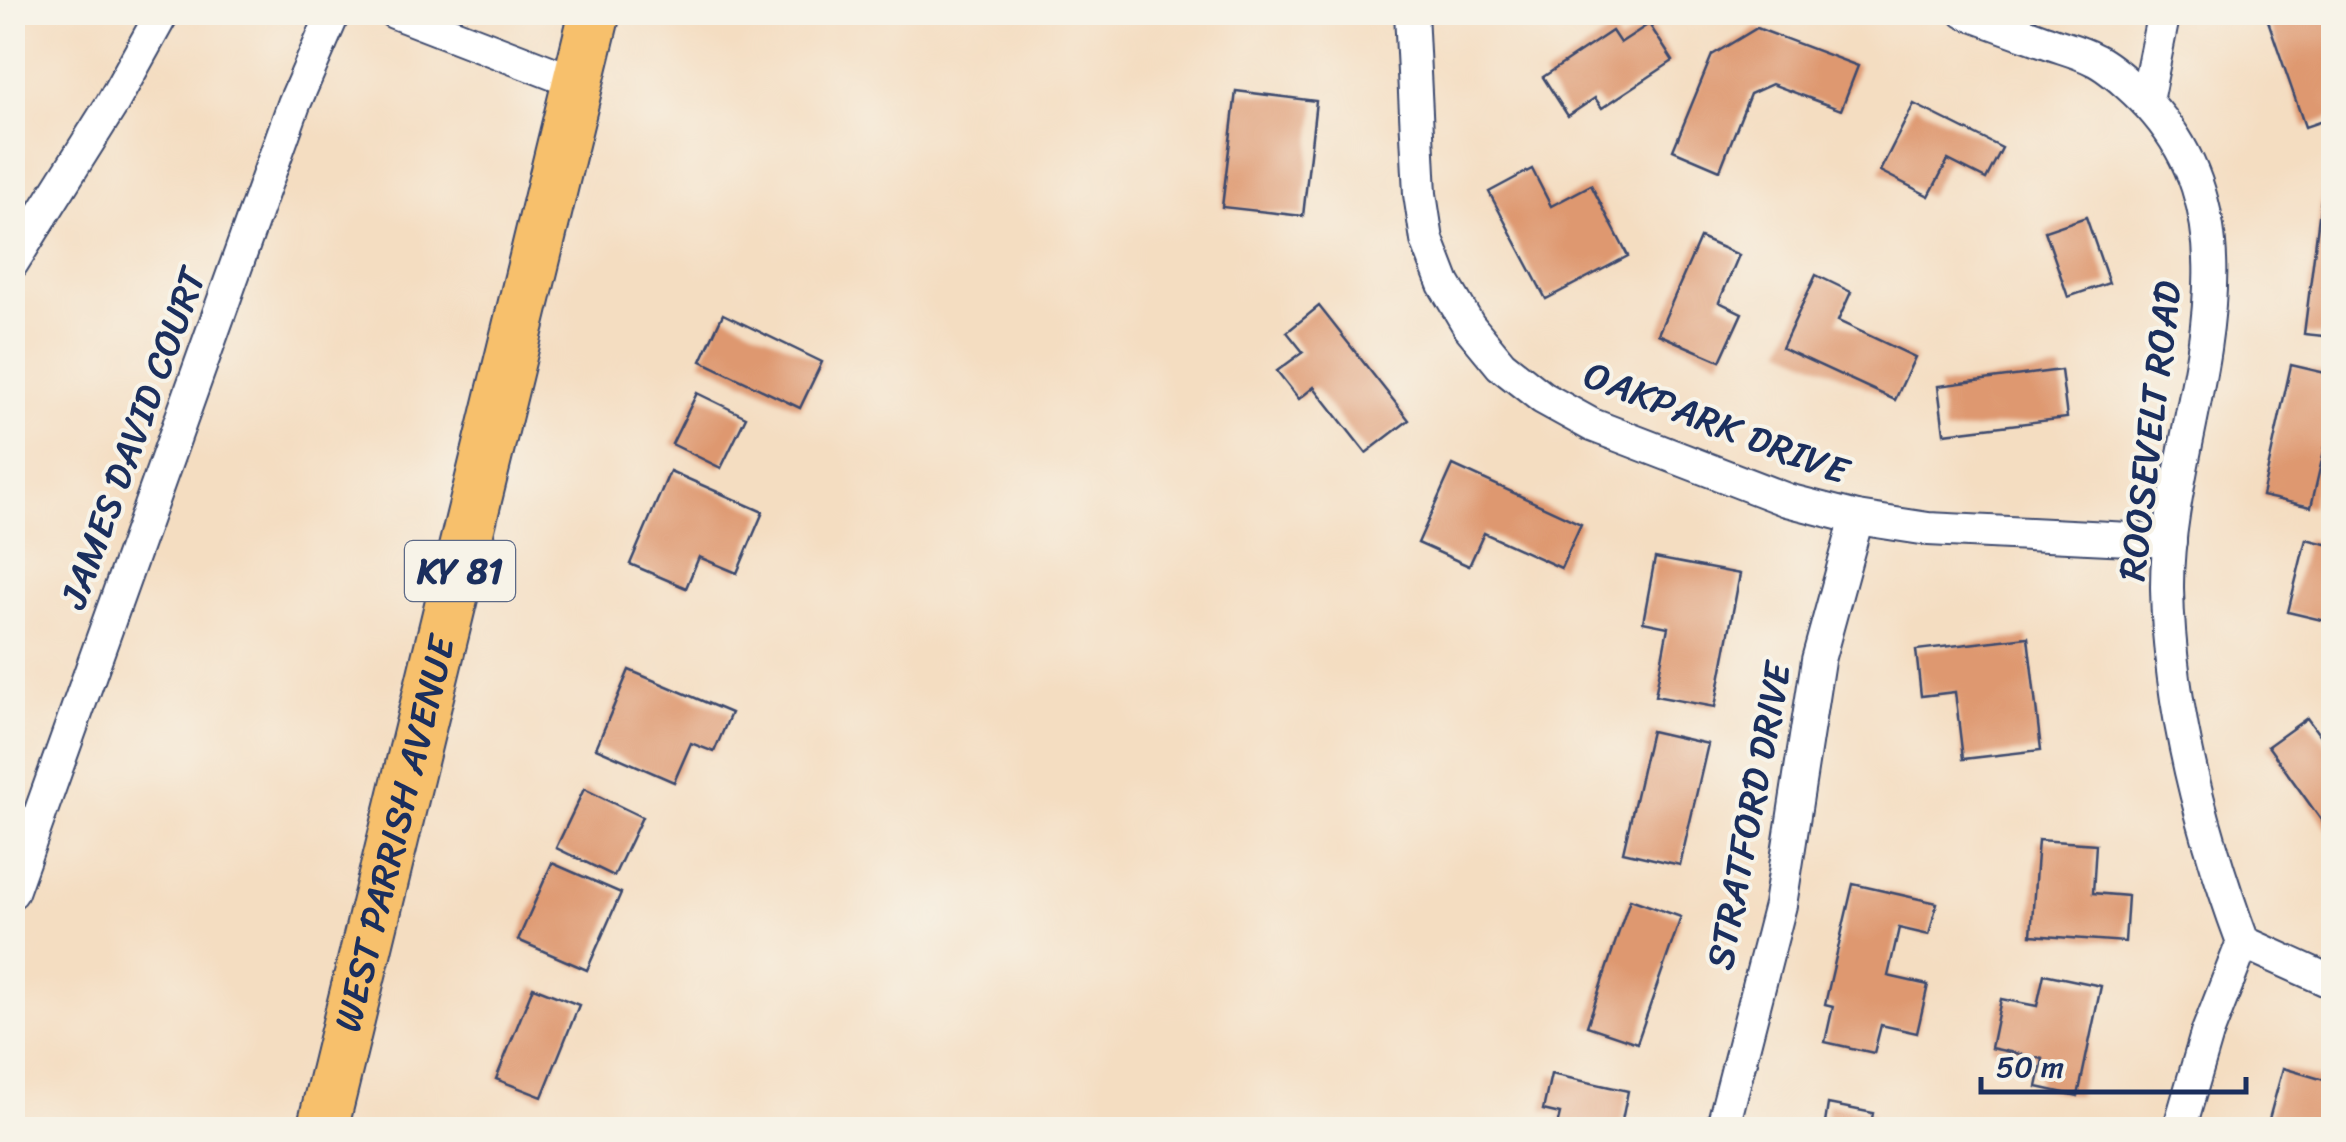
<svg xmlns="http://www.w3.org/2000/svg" width="2346" height="1142" font-family="Sriracha,sans-serif">
<style>
.building{fill:#de986f}
.lines{fill:none;stroke-linecap:round;stroke-linejoin:round}
.street-casing{stroke:#3c496d;stroke-width:36}
.primary-casing{stroke:#3c496d;stroke-width:54}
.street{stroke:#fff;stroke-width:32}
.primary{stroke:#f7c06c;stroke-width:50}
.labels{text-anchor:middle;dominant-baseline:central;stroke-width:8;stroke-linejoin:round;paint-order:stroke}
.shield{fill:#f7f3e8;stroke:#5d6a87;stroke-width:2.5}
.shield-label{font-size:35px;font-weight:bold;fill:#1b2f5e}
.street-label{font-size:38px;fill:#1b2f5e;stroke:#f7f3e8}
</style>
<rect width="100%" height="100%" fill="#f7f3e8"/>
<filter id="ink" filterUnits="userSpaceOnUse"><feTurbulence type="fractalNoise" baseFrequency=".01" numOctaves="2"/><feDisplacementMap in="SourceGraphic" scale="20" xChannelSelector="R" yChannelSelector="G"/><feConvolveMatrix kernelMatrix="1 2 1 2 8 2 1 2 1" color-interpolation-filters="sRGB"/></filter>
<filter id="wash" filterUnits="userSpaceOnUse"><feTurbulence type="fractalNoise" baseFrequency=".0048" numOctaves="4" result="noise"/><feDisplacementMap in="SourceGraphic" scale="40" xChannelSelector="R" yChannelSelector="G"/><feGaussianBlur stdDeviation="2.25" result="paint"/><feColorMatrix in="noise" values="0 0 0 0 0 0 0 0 0 0 0 0 0 0 0 0 0 1.4 0 .05"/><feComposite in="paint" operator="in"/></filter>
<g filter="url(#wash)">
<rect width="100%" height="100%" fill="#f4ddc1"/>
<g id="blocks">
<g class="building">
<path d="M2265,12H2334V117L2305,127Z"/>
<path d="M1649,24L1673,61L1602,108L1595,98L1568,116L1543,77L1612,31L1620,43Z"/>
<path d="M1757,28L1858,66L1841,110L1772,84L1750,94L1720,170L1673,150L1712,55Z"/>
<path d="M1236,91L1316,101L1303,216L1222,207Z"/>
<path d="M1914,104L2002,148L1986,179L1948,160L1929,196L1880,171Z"/>
<path d="M1532,169L1551,206L1591,185L1628,256L1546,299L1489,192Z"/>
<path d="M2325,169L2334,170V337L2304,334Z"/>
<path d="M2086,217L2109,283L2068,297L2045,231Z"/>
<path d="M1700,238L1739,255L1719,302L1742,313L1720,361L1658,334Z"/>
<path d="M1816,275L1851,292L1838,321L1915,357L1895,400L1782,348Z"/>
<path d="M1319,306L1409,420L1366,453L1314,387L1299,399L1277,371L1303,352L1287,332Z"/>
<path d="M723,314L822,362L800,408L701,361Z"/>
<path d="M2291,365L2334,375V408L2311,507L2262,496Z"/>
<path d="M2061,370L2067,418L1944,433L1938,386Z"/>
<path d="M697,393L746,417L721,468L672,444Z"/>
<path d="M1453,465L1581,524L1561,568L1484,533L1469,566L1418,543Z"/>
<path d="M670,471L763,512L737,573L699,557L686,588L630,564Z"/>
<path d="M2306,539L2334,546V623L2288,612Z"/>
<path d="M1655,558L1740,574L1715,707L1655,696L1668,627L1643,622Z"/>
<path d="M2028,637L2041,750L1963,759L1955,692L1921,696L1916,650Z"/>
<path d="M629,670L731,713L714,752L691,743L674,782L596,748Z"/>
<path d="M2307,718L2334,755V838L2268,746Z"/>
<path d="M1651,731L1708,744L1680,865L1623,852Z"/>
<path d="M584,789L642,817L614,876L556,848Z"/>
<path d="M2038,840L2096,844L2093,893L2128,896L2125,942L2031,935Z"/>
<path d="M552,863L621,893L587,970L518,940Z"/>
<path d="M1853,884L1937,903L1929,935L1899,928L1888,976L1928,985L1917,1033L1881,1025L1874,1053L1825,1042L1833,1006L1825,1004Z"/>
<path d="M1630,899L1681,917L1637,1043L1587,1026Z"/>
<path d="M2044,974L2101,986L2078,1096L2037,1087L2043,1059L1991,1048L2001,999L2037,1006Z"/>
<path d="M533,987L579,1005L542,1097L496,1079Z"/>
<path d="M2283,1068L2334,1083V1130H2266Z"/>
<path d="M1551,1074L1628,1091L1620,1130H1556L1560,1114L1543,1110Z"/>
<path d="M1828,1104L1873,1113L1870,1130H1824Z"/>
</g>
</g>
</g>
<g filter="url(#ink)">
<use href="#blocks" fill-opacity="0" stroke="#3c496d" stroke-width="2.5"/>
<g class="lines">
<g class="street-casing">
<g id="street">
<path d="M394,12L578,83"/>
<path d="M1411,12L1420,194L1427,240L1444,284L1469,326L1501,365L1543,398L1592,425L1787,500L1857,518L1928,529L2170,541"/>
<path d="M1965,12C1993,23 2022,33 2050,43C2064,48 2080,52 2093,59C2111,67 2143,97 2156,113C2272,250 2166,434 2167,588C2169,707 2202,832 2243,942L2334,983"/>
<path d="M2146,101L2164,12"/>
<path d="M12,263L112,104L163,12"/>
<path d="M12,892L294,104L334,12"/>
<path d="M1722,1130L1780,905L1818,660L1857,518"/>
<path d="M2179,1130L2207,1034L2243,942"/>
</g>
</g>
<g class="primary-casing">
<g id="primary">
<path id="s1" d="M322,1130L595,12"/>
</g>
</g>
<use href="#street" class="street"/>
<use href="#primary" class="primary"/>
</g>
</g>
<g class="labels">
<rect class="shield" x="405" y="541" width="110" height="60" rx="8"/>
<g class="shield-label">
<text x="460" y="571">KY 81</text>
</g>
<g class="street-label">
<text transform="translate(1716 423) rotate(21)">OAKPARK DRIVE</text>
<text transform="translate(2150 431) rotate(-83)">ROOSEVELT ROAD</text>
<text transform="translate(133 438) rotate(-70)">JAMES DAVID COURT</text>
<text transform="translate(1749 816) rotate(-79)">STRATFORD DRIVE</text>
<text stroke="none"><textPath href="#s1" startOffset="305">WEST PARRISH AVENUE</textPath></text>
</g>
</g>
<rect width="2346" height="1142" fill="none" stroke="#f7f3e8" stroke-width="50"/>
<path d="M1981 1077v15h265v-15" fill="none" stroke="#1b2f5e" stroke-width="5"/>
<text x="1996" y="1077" font-size="30" fill="#1b2f5e" stroke="#f7f3e8" stroke-width="8" paint-order="stroke">50 m</text>
</svg>
